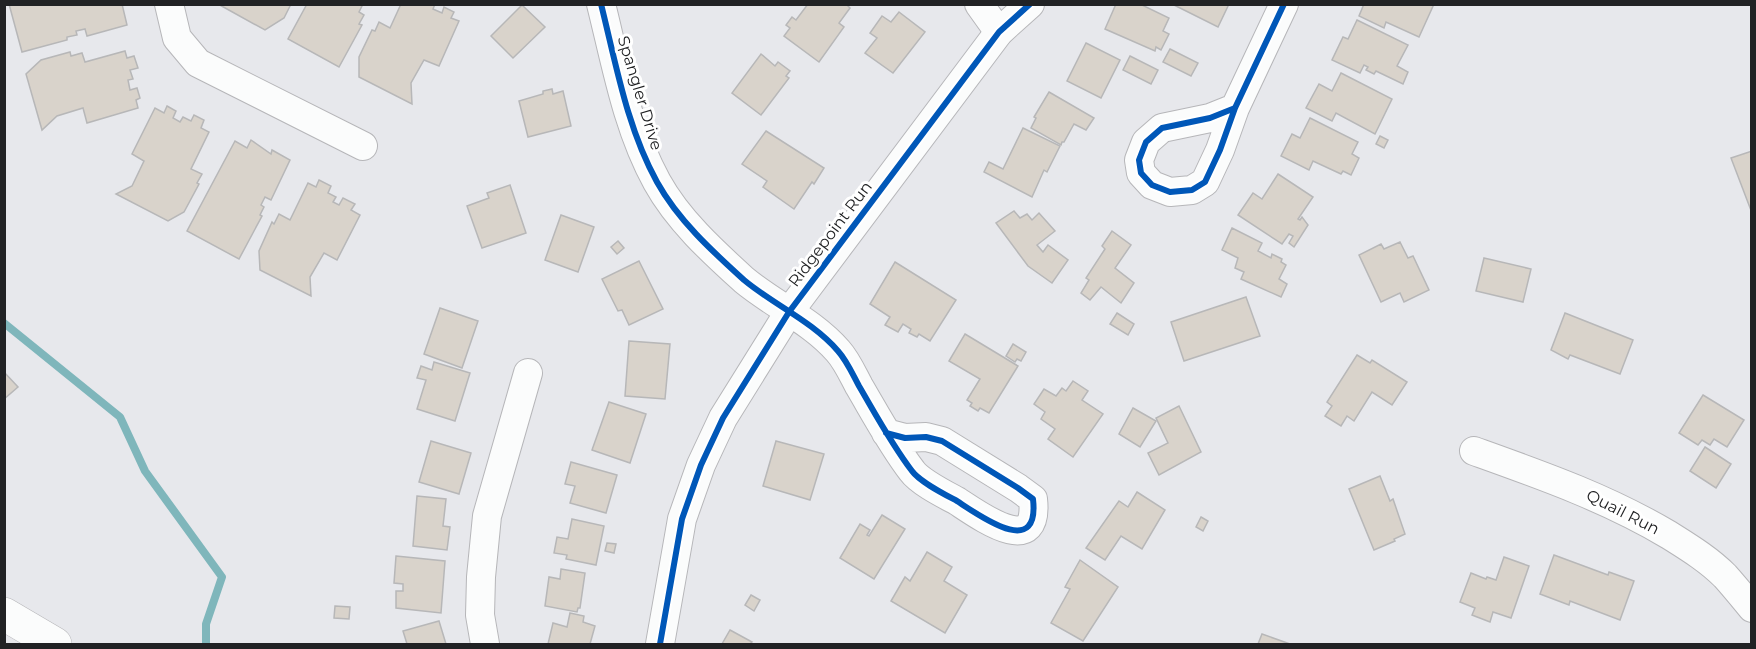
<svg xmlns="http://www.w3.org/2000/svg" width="1756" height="649" font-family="Montserrat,sans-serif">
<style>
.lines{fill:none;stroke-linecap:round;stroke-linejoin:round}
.stream{stroke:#7fb6bb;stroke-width:8}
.building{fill:#d9d3cb;stroke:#b7b7b8;stroke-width:1.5}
.minor-casing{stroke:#b6b6b9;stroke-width:30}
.tertiary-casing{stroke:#b6b6b9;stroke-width:34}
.minor{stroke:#fbfcfc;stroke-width:28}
.tertiary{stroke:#fbfcfc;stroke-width:33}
.cycleway-casing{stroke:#fff;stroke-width:10}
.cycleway{stroke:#0057b8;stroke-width:6}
.labels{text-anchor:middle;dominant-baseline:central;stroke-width:6;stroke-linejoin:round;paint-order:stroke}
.street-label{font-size:16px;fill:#212224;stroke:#fff}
</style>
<rect width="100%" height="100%" fill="#e7e8ec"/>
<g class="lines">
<path class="stream" d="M4,323L120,417L145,471L222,577L206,624V644"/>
</g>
<g class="building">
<path d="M9,4H122L127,25L87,36L85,29L76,31L77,35L67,37V40L22,52Z"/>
<path d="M218,4H291L284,18L265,30Z"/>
<path d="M307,4H363L359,12L364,15L359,24L362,25L339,67L288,39Z"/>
<path d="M401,4H435L433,9L442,13L444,7L454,12L451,18L459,21L439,66L424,60L411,83L412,104L359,77V57L372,30L375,31L379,22L390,28Z"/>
<path d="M808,4H846L850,8L839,23L844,27L819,62L784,36L790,28L786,25L792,17L796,20Z"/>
<path d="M1116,4H1140L1169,18L1163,31L1169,34L1161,50L1156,47L1155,51L1105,29Z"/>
<path d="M1172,4H1229L1218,27Z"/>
<path d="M1364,4H1434L1419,37L1386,22L1384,28L1359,16Z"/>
<path d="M522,5L545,27L513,58L491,36Z"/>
<path d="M899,12L925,32L893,73L865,53L877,38L870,33L882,16L891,22Z"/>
<path d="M1357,20L1408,45L1397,66L1408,72L1403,84L1376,71L1374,74L1366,70L1368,67L1364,65L1360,73L1332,60L1343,37L1348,39Z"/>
<path d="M1086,43L1120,60L1101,98L1067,81Z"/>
<path d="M1170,49L1198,63L1191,76L1163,62Z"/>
<path d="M125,51L127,58L134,56L138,68L130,70L133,79L128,80L130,90L137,88L140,98L136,100L138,108L87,123L83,108L57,116L42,130L26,74L41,60L70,52L71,56L82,53L85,62Z"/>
<path d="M761,54L775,66L778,62L790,71L786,76L789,78L761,115L732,93Z"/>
<path d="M1130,56L1158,70L1151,84L1123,70Z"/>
<path d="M1341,73L1392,99L1375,134L1336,113L1332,121L1306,108L1319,84L1332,91Z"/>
<path d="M552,89L553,94L563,91L571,126L528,137L519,101L543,94V91Z"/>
<path d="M1049,92L1094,118L1086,130L1074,124L1064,142H1062L1061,145L1031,128L1036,118L1034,117Z"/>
<path d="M167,106L176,111L173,118L180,122L183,117L191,121L194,115L204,120L201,128L209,132L191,169L202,174L197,183L199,184L184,212L168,221L116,194L132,186L144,161L132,154L155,108L164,113Z"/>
<path d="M1310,118L1358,142L1352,154L1359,158L1351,175L1343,171L1341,174L1313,161L1309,170L1281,156L1292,134L1300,138Z"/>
<path d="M1023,128L1060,146L1047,172L1044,170L1032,197L984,172L989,162L1003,169Z"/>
<path d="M766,131L824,168L814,184L812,182L794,209L763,187L767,181L742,164Z"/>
<path d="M1380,136L1388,140L1384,148L1376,144Z"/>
<path d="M251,140L271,154L272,150L290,160L271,200L265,197L261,205L264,207L260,215L262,216L239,259L187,231L235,141L247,148Z"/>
<path d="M1752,151V213L1731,158Z"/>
<path d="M1278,174L1313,197L1298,219L1300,220L1302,217L1308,225L1294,247L1289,243L1293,236L1289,234L1282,244L1238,215L1253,193L1262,199Z"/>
<path d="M319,180L331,186L328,193L336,197L333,202L339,205L343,198L355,204L351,210L360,215L337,260L324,253L310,277L311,296L260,270L259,251L272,222L274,224L279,214L290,220L308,183L316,187Z"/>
<path d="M510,185L526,233L482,248L467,206L489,198L487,193Z"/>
<path d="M1014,211L1020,218L1027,214L1032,220L1039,213L1055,231L1037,245L1043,252L1048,245L1068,260L1052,283L1028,266L996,223Z"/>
<path d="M561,215L594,227L578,272L545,260Z"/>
<path d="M1232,228L1262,243L1258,251L1271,258L1272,254L1282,259L1281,262L1286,265L1279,279L1287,284L1281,297L1241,279L1244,272L1235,268L1238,258L1222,250Z"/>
<path d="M1112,231L1131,245L1115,268L1134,283L1121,303L1101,287L1090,300L1081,293L1089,280L1086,278L1105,249L1102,246Z"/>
<path d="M618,241L624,248L617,254L611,247Z"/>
<path d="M1400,242L1408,258L1413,256L1429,290L1404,302L1400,293L1381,302L1359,255L1381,244L1384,249Z"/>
<path d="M1484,258L1531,269L1523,302L1476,291Z"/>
<path d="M639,261L663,309L629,325L622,310L618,311L602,279Z"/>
<path d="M895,262L956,300L930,341L919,334L917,337L909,333L911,329L903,324L898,332L885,325L890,317L870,304Z"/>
<path d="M1246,297L1260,336L1184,361L1171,322Z"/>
<path d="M440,308L478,321L462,368L424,354Z"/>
<path d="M1117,313L1134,324L1128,335L1110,324Z"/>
<path d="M1565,313L1633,340L1620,374L1570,355L1568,359L1551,350Z"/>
<path d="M965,334L1018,366L989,413L980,408L978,411L970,406L972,403L967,400L980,379L949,361Z"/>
<path d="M629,341L670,344L665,399L625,396Z"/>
<path d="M1013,344L1026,352L1021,361L1017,359L1015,362L1006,356Z"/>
<path d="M1357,355L1370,363L1372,360L1407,382L1392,405L1372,392L1354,421L1347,416L1341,426L1325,416L1332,406L1327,402Z"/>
<path d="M434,362L470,373L455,421L417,409L426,380L417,378L421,366L432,370Z"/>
<path d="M4,372L18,387L4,399Z"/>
<path d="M1073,381L1088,391L1082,400L1103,414L1073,457L1048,439L1055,429L1041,419L1045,412L1034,404L1044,389L1056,396L1062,388L1066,391Z"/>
<path d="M1703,395L1744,420L1727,447L1714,439L1710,445L1702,440L1698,445L1679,433Z"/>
<path d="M609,402L646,414L630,463L592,450Z"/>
<path d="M1179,406L1201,452L1159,475L1148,453L1168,443L1156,418Z"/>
<path d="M1133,408L1156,421L1140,447L1119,434Z"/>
<path d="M431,441L471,453L459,494L419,482Z"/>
<path d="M776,441L824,454L810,500L763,486Z"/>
<path d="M1705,447L1731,464L1716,488L1690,471Z"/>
<path d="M571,462L617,475L606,513L570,503L575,486L565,484Z"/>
<path d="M1380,476L1390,501L1393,499L1405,534L1394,539L1395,541L1374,550L1349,489Z"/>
<path d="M1137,492L1165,510L1142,549L1121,536L1105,560L1086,548L1119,501L1128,507Z"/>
<path d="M417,496L446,499L443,526L450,527L447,550L413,546Z"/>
<path d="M882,515L905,529L874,579L840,558L860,524L870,530L867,535L869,536Z"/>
<path d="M1201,517L1208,521L1203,531L1196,527Z"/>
<path d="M572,519L604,526L596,565L566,559L567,555L554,553L557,537L568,539Z"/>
<path d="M607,543L616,544L614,553L605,551Z"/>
<path d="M927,552L952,567L944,581L967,595L945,633L891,601L905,577L910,581Z"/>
<path d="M1554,555L1608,575L1609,572L1634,581L1620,620L1570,601L1569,605L1540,594Z"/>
<path d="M396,556L445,561L441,613L396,608V591H403V584L394,583Z"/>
<path d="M1504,557L1529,566L1511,618L1493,612L1490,622L1472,615L1475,608L1460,602L1471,573L1486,579L1487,577L1496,580Z"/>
<path d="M1080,560L1118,587L1083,641L1051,623L1070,589L1065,587Z"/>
<path d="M561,569L585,573L580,608H578L577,612L545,606L549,577L560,579Z"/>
<path d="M751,595L760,600L754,611L745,605Z"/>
<path d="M335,606L350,607L349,619L334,618Z"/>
<path d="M570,613L584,616L583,622L595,626L590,644H548L553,623L567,627Z"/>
<path d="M439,621L446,644H407L403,631Z"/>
<path d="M730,630L752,642L750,644H722Z"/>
<path d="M1262,634L1290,644H1258Z"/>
</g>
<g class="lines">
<g class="minor-casing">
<g id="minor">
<path d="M169,4L177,38L198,63L363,146"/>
<path d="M601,4C616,64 627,128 657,182C678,220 712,251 744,280C774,305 812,321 838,351C847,361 853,375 859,386C876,415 892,445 912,471C920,482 944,494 957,501C980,516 1040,560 1033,499L1018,488L942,441L926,437L905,438L886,433"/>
<path d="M979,4L999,32"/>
<path d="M1235,108L1210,118L1162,128L1146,142L1139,160L1141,173L1152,185L1170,192L1192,190L1205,182L1220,150L1235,108L1284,4"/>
<path d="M1474,451C1541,475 1607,498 1669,535C1688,547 1708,559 1725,576C1734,586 1743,597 1752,608"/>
<path d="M485,644L480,615L481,577L487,516L528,373"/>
<path d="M660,644L682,519L701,465L723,418L789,312L999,32L1030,4"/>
</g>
</g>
<g class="tertiary-casing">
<path id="tertiary" d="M4,614L55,644"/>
</g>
<use href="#minor" class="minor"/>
<use href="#tertiary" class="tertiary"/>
<g class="cycleway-casing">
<g id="cycleway">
<path d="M601,4C616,64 627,128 657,182C678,220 712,251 744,280C774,305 812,321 838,351C847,361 853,375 859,386C876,415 892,445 912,471C920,482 944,494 957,501C980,516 1040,560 1033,499L1018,488L942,441L926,437L905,438L886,433"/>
<path d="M1235,108L1210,118L1162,128L1146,142L1139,160L1141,173L1152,185L1170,192L1192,190L1205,182L1220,150L1235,108L1284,4"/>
<path d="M660,644L682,519L701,465L723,418L789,312L999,32L1030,4"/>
</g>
</g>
<use href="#cycleway" class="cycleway"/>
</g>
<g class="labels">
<g class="street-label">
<text transform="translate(640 93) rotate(73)">Spangler Drive</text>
<text transform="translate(830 234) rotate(-53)">Ridgepoint Run</text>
<text transform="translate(1623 512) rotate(27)">Quail Run</text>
</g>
</g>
<rect width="1756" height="649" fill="none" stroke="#212224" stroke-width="12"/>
</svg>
